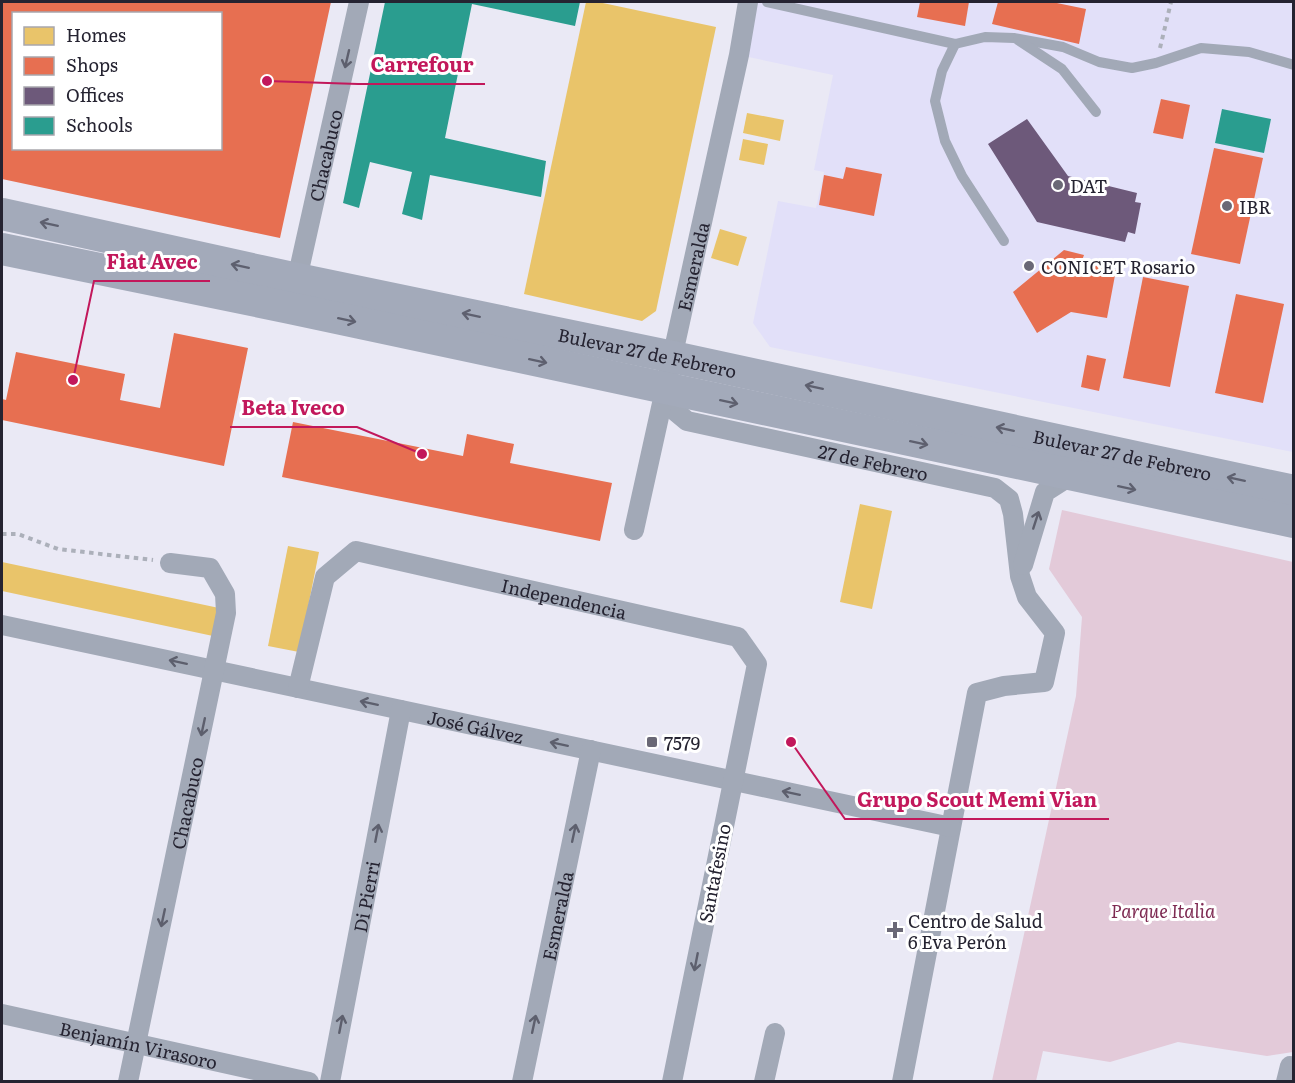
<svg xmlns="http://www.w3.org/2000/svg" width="1295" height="1083" font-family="Literata,serif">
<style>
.built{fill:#e2e0f9}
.green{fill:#e3cad9}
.homes{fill:#e9c46a}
.shops{fill:#e76f51;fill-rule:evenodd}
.offices{fill:#6d597a}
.schools{fill:#2a9d8f}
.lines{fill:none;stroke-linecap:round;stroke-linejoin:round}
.path{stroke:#acb0ba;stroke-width:4;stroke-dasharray:4.5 4.5;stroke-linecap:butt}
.lane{stroke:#a2a9b7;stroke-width:10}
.street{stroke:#a2a9b7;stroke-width:20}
.primary{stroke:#a3aaba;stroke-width:32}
.oneway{stroke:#5d5f6d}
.oneway2{stroke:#5e606f}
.poi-dot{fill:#6a6876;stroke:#fff;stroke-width:2}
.labels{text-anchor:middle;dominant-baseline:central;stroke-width:6;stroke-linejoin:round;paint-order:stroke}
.street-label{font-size:18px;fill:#252331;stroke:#fff}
.poi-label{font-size:18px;fill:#252331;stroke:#fff;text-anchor:start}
.park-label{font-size:18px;font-style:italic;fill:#7e2a52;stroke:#fff}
.leader{fill:none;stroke:#c2185b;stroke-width:2}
.callout-dot{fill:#c2185b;stroke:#fff;stroke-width:2}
.callout-label{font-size:20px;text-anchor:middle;font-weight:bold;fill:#c2185b;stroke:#fff;stroke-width:6;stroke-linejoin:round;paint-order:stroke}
</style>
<rect width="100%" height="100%" fill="#eae9f5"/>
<path class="built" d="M748,2H1293V452L770,347L753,323L778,201L816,208L824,172L814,170L833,75L739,55Z"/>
<path class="green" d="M1062,510L1293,562V1052L1267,1056L1178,1042L1110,1062L1043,1051L1036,1081H992L1076,696L1082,617L1049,569Z"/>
<g class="homes">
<path d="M586,2H598L716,27L656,311L642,321L524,294Z"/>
<path d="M747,113L784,120L780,141L743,133Z"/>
<path d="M743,139L768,144L764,165L739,160Z"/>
<path d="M720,229L747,237L738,266L711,258Z"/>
<path d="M860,504L892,511L872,609L840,602Z"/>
<path d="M288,546L319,552L299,652L268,646Z"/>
<path d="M2,562L219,608L213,636L2,591Z"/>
</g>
<g class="shops">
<path d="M2,2H331L280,238L2,179ZM14,14H220V148H14Z"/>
<path d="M920,2H969L965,26L917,17Z"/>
<path d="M998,2H1052L1086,9L1079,44L992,24Z"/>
<path d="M1161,99L1190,105L1183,139L1153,133Z"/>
<path d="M1214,148L1263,158L1240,264L1191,254Z"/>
<path d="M846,167L882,174L874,216L819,205L824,175L843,179Z"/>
<path d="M1064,250L1084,255L1081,263L1116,270L1107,318L1071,312L1037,333L1013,292Z"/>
<path d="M1143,277L1189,286L1170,387L1123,378Z"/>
<path d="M1236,294L1284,304L1263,403L1215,393Z"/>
<path d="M174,333L248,348L224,466L2,420V399L6,400L16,352L125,374L120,400L160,408Z"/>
<path d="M1087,355L1106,359L1099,391L1081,387Z"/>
<path d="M293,422L463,456L467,434L514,444L510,463L612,483L600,541L282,477Z"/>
</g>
<path class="offices" d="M1027,119L1068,176L1137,193L1135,202L1141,203L1135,234L1128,232L1125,242L1037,222L988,144Z"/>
<g class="schools">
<path d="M385,2H580L575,26L472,4L445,138L546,161L541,197L430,175L422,220L402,214L412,172L370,162L359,208L343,203Z"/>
<path d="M1222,109L1271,119L1264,153L1215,143Z"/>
</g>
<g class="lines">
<g class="path">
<path d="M1160,48L1171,2"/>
<path d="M2,534H18L58,549L153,560"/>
</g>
<g class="lane">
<path d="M767,2L955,44L985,37L1014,38L1063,47L1099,62L1132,68L1156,63L1201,48L1249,52L1294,65"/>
<path d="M1018,40L1062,69L1096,112"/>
<path d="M955,44L942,71L935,101L945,141L962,176L1004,241"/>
</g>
<g class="street">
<path id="s1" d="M295,288L359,2"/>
<path id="s2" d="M663,401L687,421L995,488L1009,499L1013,514L1020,576L1027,597L1055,633L1044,682L1004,686L977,693L902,1082"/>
<path id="s3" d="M634,530L739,55L748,2"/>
<path d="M1023,565L1045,492L1070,476"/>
<path id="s4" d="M2,625L951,827"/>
<path id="s5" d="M298,688L325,577L356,551L738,637L757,664L672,1082"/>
<path id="s6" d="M2,1014L309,1082"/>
<path id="s7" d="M128,1082L226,613L225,594L210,568L170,563"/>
<path id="s8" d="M330,1082L401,710"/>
<path id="s9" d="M522,1082L591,750"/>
<path d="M764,1082L775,1033"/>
<path d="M1286,1082L1290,1066"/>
</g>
<g class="primary">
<path id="s10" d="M2,214L297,279L673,357L1294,491"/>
<path d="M2,249L290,308L1294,522"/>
</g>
</g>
<defs><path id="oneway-shaft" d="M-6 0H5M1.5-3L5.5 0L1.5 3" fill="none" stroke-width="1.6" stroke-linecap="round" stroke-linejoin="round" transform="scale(1.5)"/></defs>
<g class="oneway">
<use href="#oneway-shaft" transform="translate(347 59) rotate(103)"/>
<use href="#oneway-shaft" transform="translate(1036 520) rotate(-72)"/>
<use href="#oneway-shaft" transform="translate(178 662) rotate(-168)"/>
<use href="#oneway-shaft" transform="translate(369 703) rotate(-168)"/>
<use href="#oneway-shaft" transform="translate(203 727) rotate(102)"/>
<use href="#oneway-shaft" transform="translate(559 744) rotate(-168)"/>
<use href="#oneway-shaft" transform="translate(791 793) rotate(-168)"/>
<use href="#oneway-shaft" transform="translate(377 833) rotate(-79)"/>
<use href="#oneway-shaft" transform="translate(574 833) rotate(-78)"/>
<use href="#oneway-shaft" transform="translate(163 918) rotate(102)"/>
<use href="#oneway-shaft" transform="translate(696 962) rotate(101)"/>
<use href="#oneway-shaft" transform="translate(341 1024) rotate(-79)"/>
<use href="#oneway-shaft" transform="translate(534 1024) rotate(-78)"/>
</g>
<g class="oneway2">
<use href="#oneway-shaft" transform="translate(49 224) rotate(-168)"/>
<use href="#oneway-shaft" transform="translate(240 266) rotate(-168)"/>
<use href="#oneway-shaft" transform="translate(471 315) rotate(-168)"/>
<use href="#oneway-shaft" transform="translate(347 320) rotate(12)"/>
<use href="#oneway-shaft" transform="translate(538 361) rotate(12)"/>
<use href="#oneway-shaft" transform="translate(814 387) rotate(-168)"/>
<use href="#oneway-shaft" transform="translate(729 402) rotate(12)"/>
<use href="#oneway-shaft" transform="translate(1005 429) rotate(-168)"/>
<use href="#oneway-shaft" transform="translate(919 443) rotate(12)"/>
<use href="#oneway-shaft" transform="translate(1236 479) rotate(-168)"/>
<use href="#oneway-shaft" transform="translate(1127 488) rotate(12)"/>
</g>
<g class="poi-dot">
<circle cx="1058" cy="185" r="6"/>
<circle cx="1227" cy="206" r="6"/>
<circle cx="1029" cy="266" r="6"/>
<rect x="646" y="736" width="12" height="12" rx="3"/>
<path d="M892 921h6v6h6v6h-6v6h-6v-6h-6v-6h6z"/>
</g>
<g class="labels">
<g class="street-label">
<text stroke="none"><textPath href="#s1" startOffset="136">Chacabuco</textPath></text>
<text stroke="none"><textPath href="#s3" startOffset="270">Esmeralda</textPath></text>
<text stroke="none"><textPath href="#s10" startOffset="660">Bulevar 27 de Febrero</textPath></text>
<text stroke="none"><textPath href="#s10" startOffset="1146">Bulevar 27 de Febrero</textPath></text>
<text stroke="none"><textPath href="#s2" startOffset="222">27 de Febrero</textPath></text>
<text stroke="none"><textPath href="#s5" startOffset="368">Independencia</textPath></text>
<text stroke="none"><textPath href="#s4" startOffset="484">José Gálvez</textPath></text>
<text stroke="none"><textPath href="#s7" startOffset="285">Chacabuco</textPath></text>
<text transform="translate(714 873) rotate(-79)">Santafesino</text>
<text stroke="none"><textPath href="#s8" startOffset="189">Di Pierri</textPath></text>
<text stroke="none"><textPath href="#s9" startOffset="170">Esmeralda</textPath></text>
<text stroke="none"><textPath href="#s6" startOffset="140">Benjamín Virasoro</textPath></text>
</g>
<g class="poi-label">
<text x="1070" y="185">DAT</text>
<text x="1239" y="206">IBR</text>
<text x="1041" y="266">CONICET Rosario</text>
<text x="664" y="742">7579</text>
<text x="908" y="920">Centro de Salud<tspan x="908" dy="21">6 Eva Perón</tspan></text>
</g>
<g class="park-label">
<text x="1163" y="910">Parque Italia</text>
</g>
</g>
<path class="leader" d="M267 81L358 84H485M73 380L94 281H210M422 454L357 427H230M791 742L845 819H1109"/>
<g class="callout-dot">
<circle cx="267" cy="81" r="6"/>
<circle cx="73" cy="380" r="6"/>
<circle cx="422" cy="454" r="6"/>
<circle cx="791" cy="742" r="6"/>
</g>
<g class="callout-label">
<text x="422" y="72">Carrefour</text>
<text x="152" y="269">Fiat Avec</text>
<text x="293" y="415">Beta Iveco</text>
<text x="977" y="807">Grupo Scout Memi Vian</text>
</g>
<rect width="1295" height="1083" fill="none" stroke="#252331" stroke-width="6"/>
<rect x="12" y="12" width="210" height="138" fill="#ffffff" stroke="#a8a7ad" stroke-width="1.5"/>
<rect x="24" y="27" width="30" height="18" fill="#e9c46a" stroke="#a8a7ad" stroke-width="1.5"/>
<text x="66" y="42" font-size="18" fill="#252331">Homes</text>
<rect x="24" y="57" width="30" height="18" fill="#e76f51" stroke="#a8a7ad" stroke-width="1.5"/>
<text x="66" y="72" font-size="18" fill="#252331">Shops</text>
<rect x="24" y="87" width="30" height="18" fill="#6d597a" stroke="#a8a7ad" stroke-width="1.5"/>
<text x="66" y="102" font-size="18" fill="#252331">Offices</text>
<rect x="24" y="117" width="30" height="18" fill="#2a9d8f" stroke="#a8a7ad" stroke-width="1.5"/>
<text x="66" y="132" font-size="18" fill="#252331">Schools</text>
</svg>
